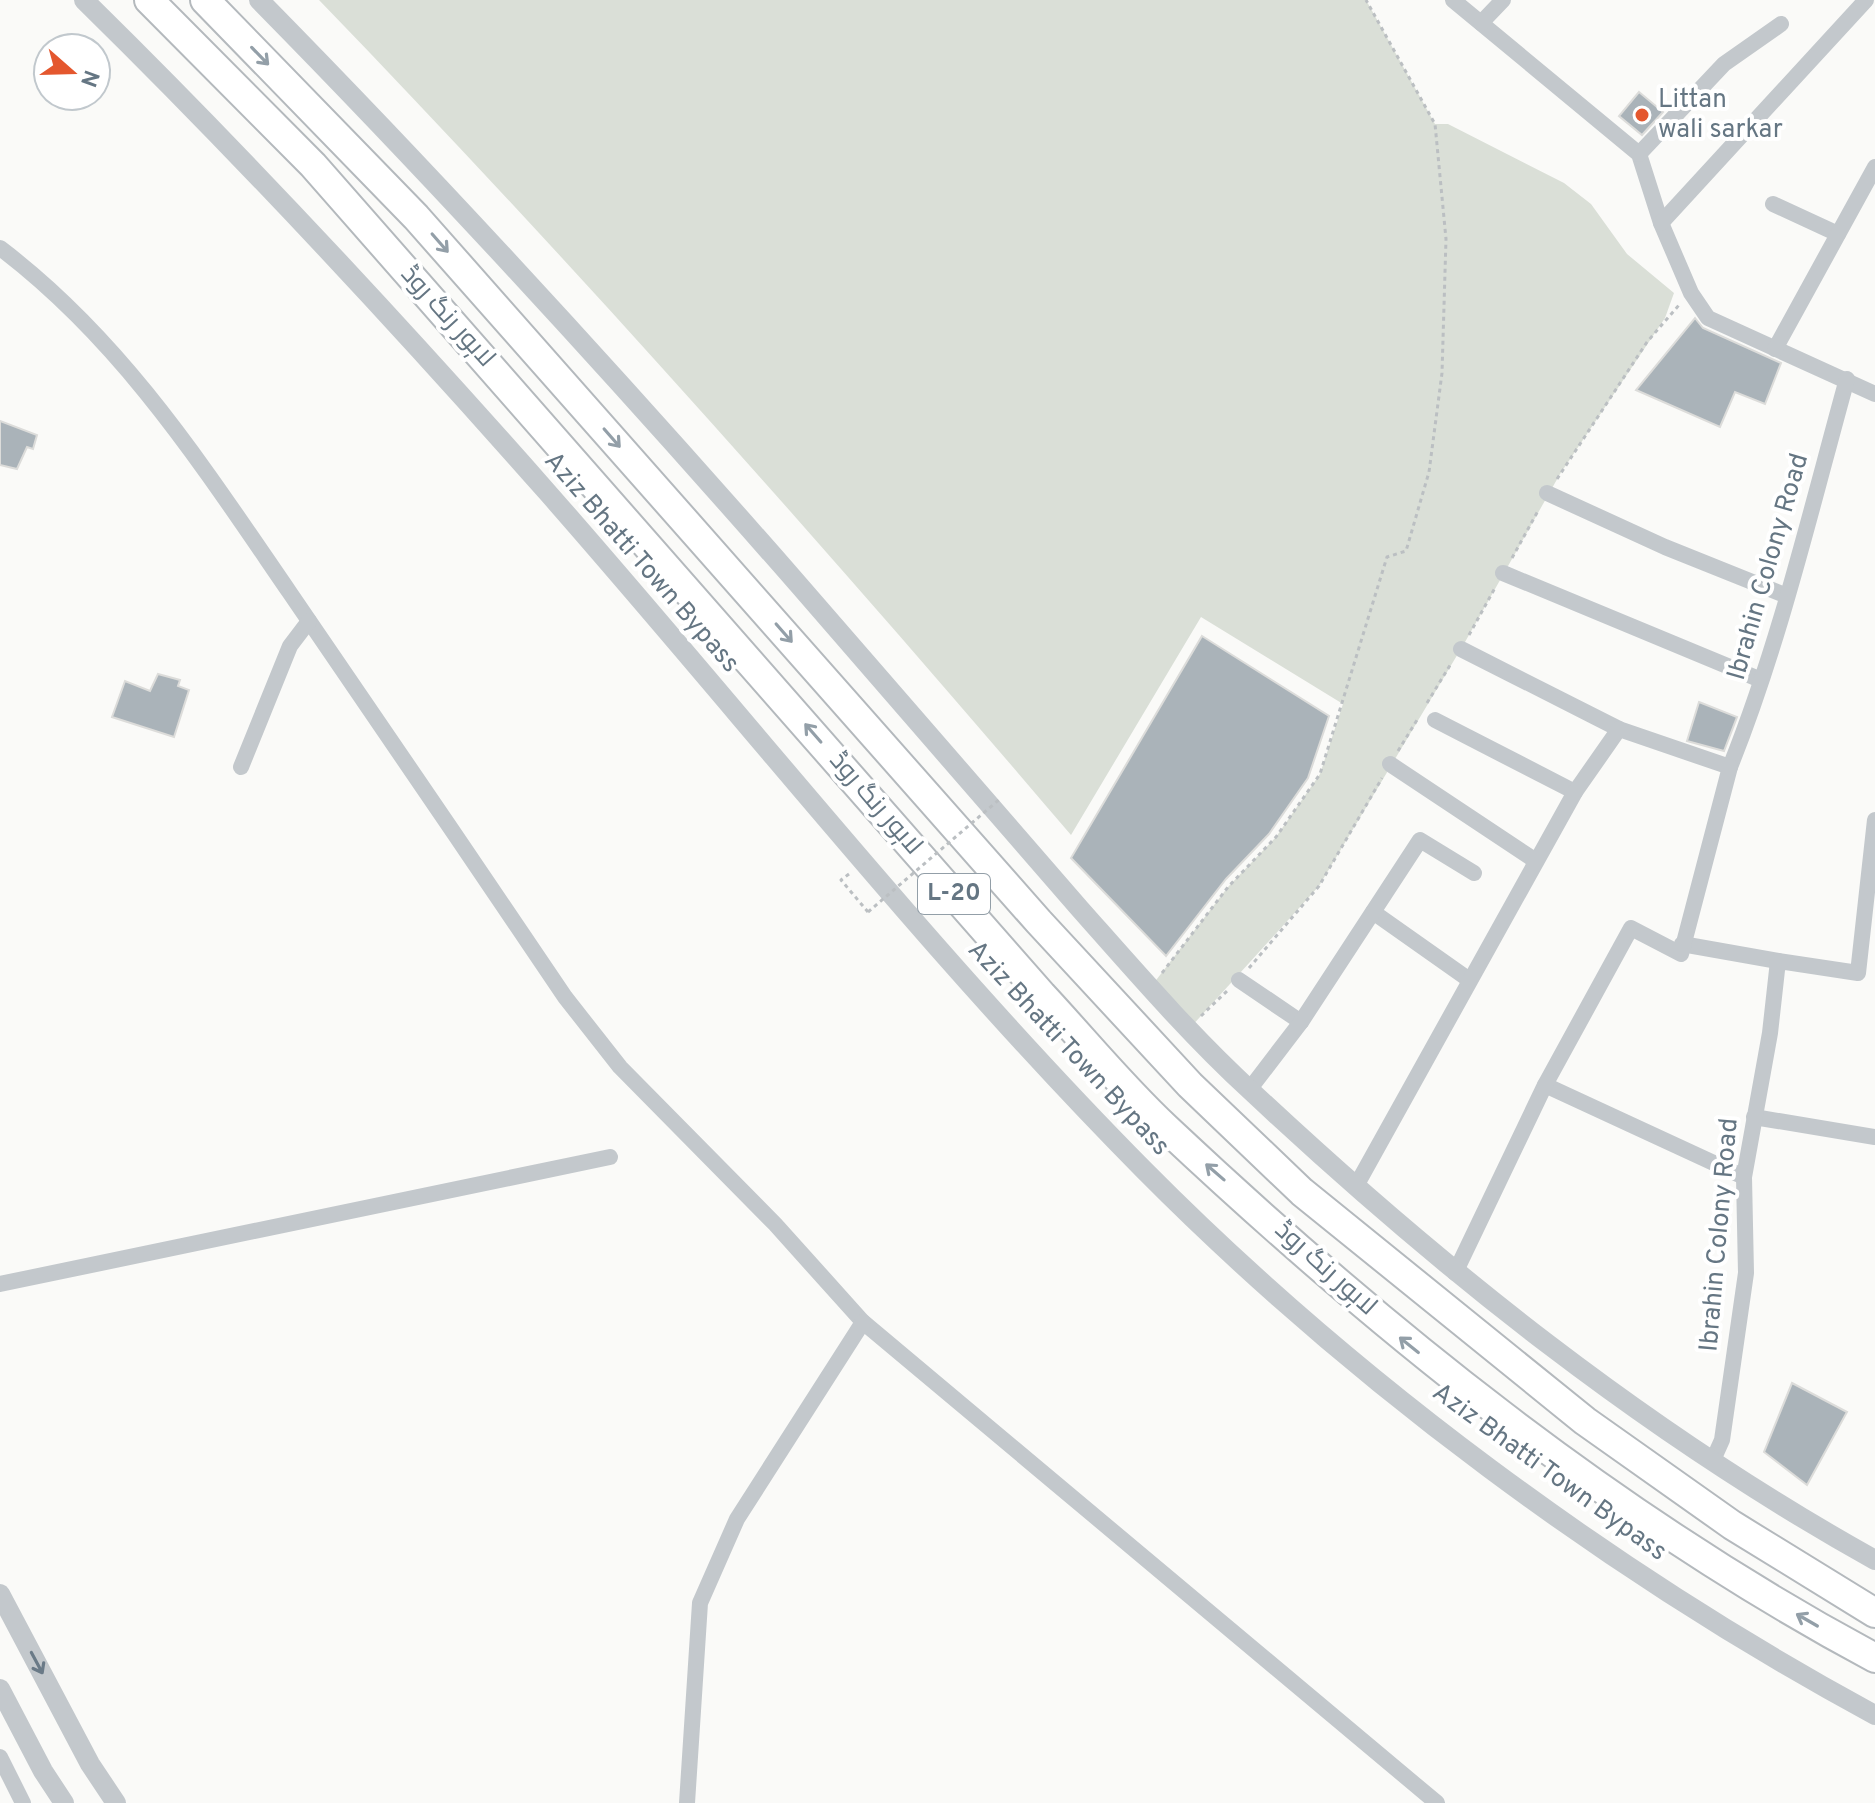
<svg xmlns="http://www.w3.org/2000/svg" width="1875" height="1803" font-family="Overpass,Cairo,sans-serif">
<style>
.green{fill:#dadfd7}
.building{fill:#aab3b9;stroke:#dcdcda;stroke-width:2}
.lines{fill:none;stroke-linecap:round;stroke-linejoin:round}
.motorway-casing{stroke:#b4b9bd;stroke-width:32}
.path{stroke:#bbbfc2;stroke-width:3;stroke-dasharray:4 4;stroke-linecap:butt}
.minor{stroke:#c3c8cc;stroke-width:16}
.tertiary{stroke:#c3c8cc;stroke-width:20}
.motorway{stroke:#fff;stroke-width:28}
.path-bridge{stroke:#bbbfc2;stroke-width:3;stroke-dasharray:4 4;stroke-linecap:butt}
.oneway{stroke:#939fa8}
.oneway2{stroke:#6a7a87}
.poi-dot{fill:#e4572e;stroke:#fff;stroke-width:3}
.labels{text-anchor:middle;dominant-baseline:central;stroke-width:8;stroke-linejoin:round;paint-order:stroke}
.shield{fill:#fff;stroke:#939fa8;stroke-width:2}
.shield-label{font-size:24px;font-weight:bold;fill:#657683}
.poi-label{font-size:26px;fill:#657683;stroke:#fff;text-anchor:start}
.street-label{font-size:26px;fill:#657683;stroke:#fff}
</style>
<rect width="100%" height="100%" fill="#fafaf8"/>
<path class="green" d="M319,0H1366L1435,124H1448L1564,183L1591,204L1627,254L1674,293L1665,318L1560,474L1465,642L1319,886L1190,1028L1150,988L1228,887L1276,837L1320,774L1343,704L1201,617L1071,835C828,550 580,270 319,0Z"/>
<g class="building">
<path d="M1639,92L1663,112L1642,135L1619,116Z"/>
<path d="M1695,318L1703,328L1781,363L1765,404L1735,392L1720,427L1636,390Z"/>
<path d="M0,421L37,435L33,449L27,447L17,469L0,465Z"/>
<path d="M1202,636L1329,716L1308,778L1269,834L1226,879L1166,956L1071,858Z"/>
<path d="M158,674L180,680L178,686L189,690L174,737L112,717L125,681L150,691Z"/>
<path d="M1699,702L1737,717L1724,751L1687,741Z"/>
<path d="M1792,1383L1847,1412L1807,1485L1764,1452Z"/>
</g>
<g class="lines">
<g class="motorway-casing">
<g id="motorway">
<path d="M149,0L313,165L1042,995C1083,1039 1122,1087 1166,1128C1381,1330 1614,1518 1875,1658"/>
<path d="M205,0L416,217L1039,922L1190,1085L1302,1192L1585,1421L1732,1525L1875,1613"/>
</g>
</g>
<g class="path">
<path d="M1557,479L1647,342L1679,305"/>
<path d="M1512,558L1539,509"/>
<path d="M1469,635L1496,586"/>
<path d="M1427,703L1452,662"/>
<path d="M1398,751L1417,720"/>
<path d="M849,874L841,880L868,912"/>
<path d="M1249,968L1319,886L1382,778"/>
<path d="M1162,973L1228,887L1276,837L1320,774L1387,557L1406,551L1429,472L1442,373L1446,239L1435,124L1366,0"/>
<path d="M1201,1016L1227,991"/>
</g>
<g class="minor">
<path d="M1453,0L1639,154L1661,223L1691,293L1708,318L1875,394"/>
<path d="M1481,23L1503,0"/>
<path d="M1639,154L1724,64L1781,24"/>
<path d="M1773,204L1838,234"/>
<path d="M1661,223L1866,0"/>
<path d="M0,248C123,341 204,468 290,593C382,727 474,862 565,997L620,1067L775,1224L863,1322L1437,1803"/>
<path d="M1775,349L1875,167"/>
<path d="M1547,493L1665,547L1787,596"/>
<path d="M1503,573L1761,680"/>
<path d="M1461,649L1619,729"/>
<path d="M1435,720L1575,792"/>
<path d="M1390,764L1536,861"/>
<path d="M241,767L290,646L309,621"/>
<path d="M1373,912L1468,979"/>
<path d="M1682,944L1778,961"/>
<path d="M1239,980L1301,1022"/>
<path d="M1545,1085L1744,1177"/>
<path d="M1249,1090L1301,1022L1420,840L1474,873"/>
<path d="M1754,1117L1875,1137"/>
<path d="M1356,1186L1575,792L1619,729L1730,767C1780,642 1811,509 1847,379"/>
<path d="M1455,1273L1545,1085L1631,928L1681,954L1730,767"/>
<path d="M0,1284L610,1157"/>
<path d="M1713,1460L1722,1440L1746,1273L1744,1177L1770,1033L1778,961L1858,973L1875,820"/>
<path d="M0,1757L23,1803"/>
<path d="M687,1803L700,1603L737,1519L863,1322"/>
</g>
<g class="tertiary">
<path d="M84,0C245,158 398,323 548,493C746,718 932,956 1144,1170C1353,1381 1614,1574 1875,1715"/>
<path d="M259,0C445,189 623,384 798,584C892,692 985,801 1080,909C1135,971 1190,1035 1251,1091C1441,1269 1647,1433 1875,1560"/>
<path d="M0,1594L90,1764L116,1803"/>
<path d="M0,1689L43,1771L64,1803"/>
</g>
<use href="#motorway" class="motorway"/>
<path class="path-bridge" d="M868,912L1001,798"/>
</g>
<defs><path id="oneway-shaft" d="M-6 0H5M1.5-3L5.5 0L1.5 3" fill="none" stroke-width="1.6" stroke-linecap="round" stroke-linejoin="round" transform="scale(2)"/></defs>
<g class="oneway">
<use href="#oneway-shaft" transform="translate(260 56) rotate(46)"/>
<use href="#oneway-shaft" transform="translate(440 243) rotate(49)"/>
<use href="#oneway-shaft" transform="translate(612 438) rotate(49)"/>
<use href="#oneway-shaft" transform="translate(784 633) rotate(49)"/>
<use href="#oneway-shaft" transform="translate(813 733) rotate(-131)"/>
<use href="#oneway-shaft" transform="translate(1215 1172) rotate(-139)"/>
<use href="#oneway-shaft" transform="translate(1409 1345) rotate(-141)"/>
<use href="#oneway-shaft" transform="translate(1807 1620) rotate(-150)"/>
</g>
<use class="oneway2" href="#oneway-shaft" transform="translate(37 1663) rotate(62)"/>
<circle class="poi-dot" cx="1642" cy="115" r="8"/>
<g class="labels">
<rect class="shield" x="918" y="874" width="72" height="40" rx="6"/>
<g class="shield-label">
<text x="954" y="894">L-20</text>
</g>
<g class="poi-label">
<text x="1658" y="100">Littan<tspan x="1658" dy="30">wali sarkar</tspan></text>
</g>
<g class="street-label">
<text transform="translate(447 317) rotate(48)">لاہور رنگ روڈ</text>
<text transform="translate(641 563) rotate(49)">Aziz Bhatti Town Bypass</text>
<text transform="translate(1769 567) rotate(-74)">Ibrahin Colony Road</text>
<text transform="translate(875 804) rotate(49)">لاہور رنگ روڈ</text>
<text transform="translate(1068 1049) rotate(47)">Aziz Bhatti Town Bypass</text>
<text transform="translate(1720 1235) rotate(-85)">Ibrahin Colony Road</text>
<text transform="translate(1325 1269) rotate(42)">لاہور رنگ روڈ</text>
<text transform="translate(1549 1473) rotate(36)">Aziz Bhatti Town Bypass</text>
</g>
</g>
<g transform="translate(72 72) rotate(110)"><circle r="38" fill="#ffffff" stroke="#c1c8cd" stroke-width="2"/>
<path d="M0-6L14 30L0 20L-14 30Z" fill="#e4572e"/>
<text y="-12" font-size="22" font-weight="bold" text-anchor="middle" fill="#657683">N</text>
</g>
</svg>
